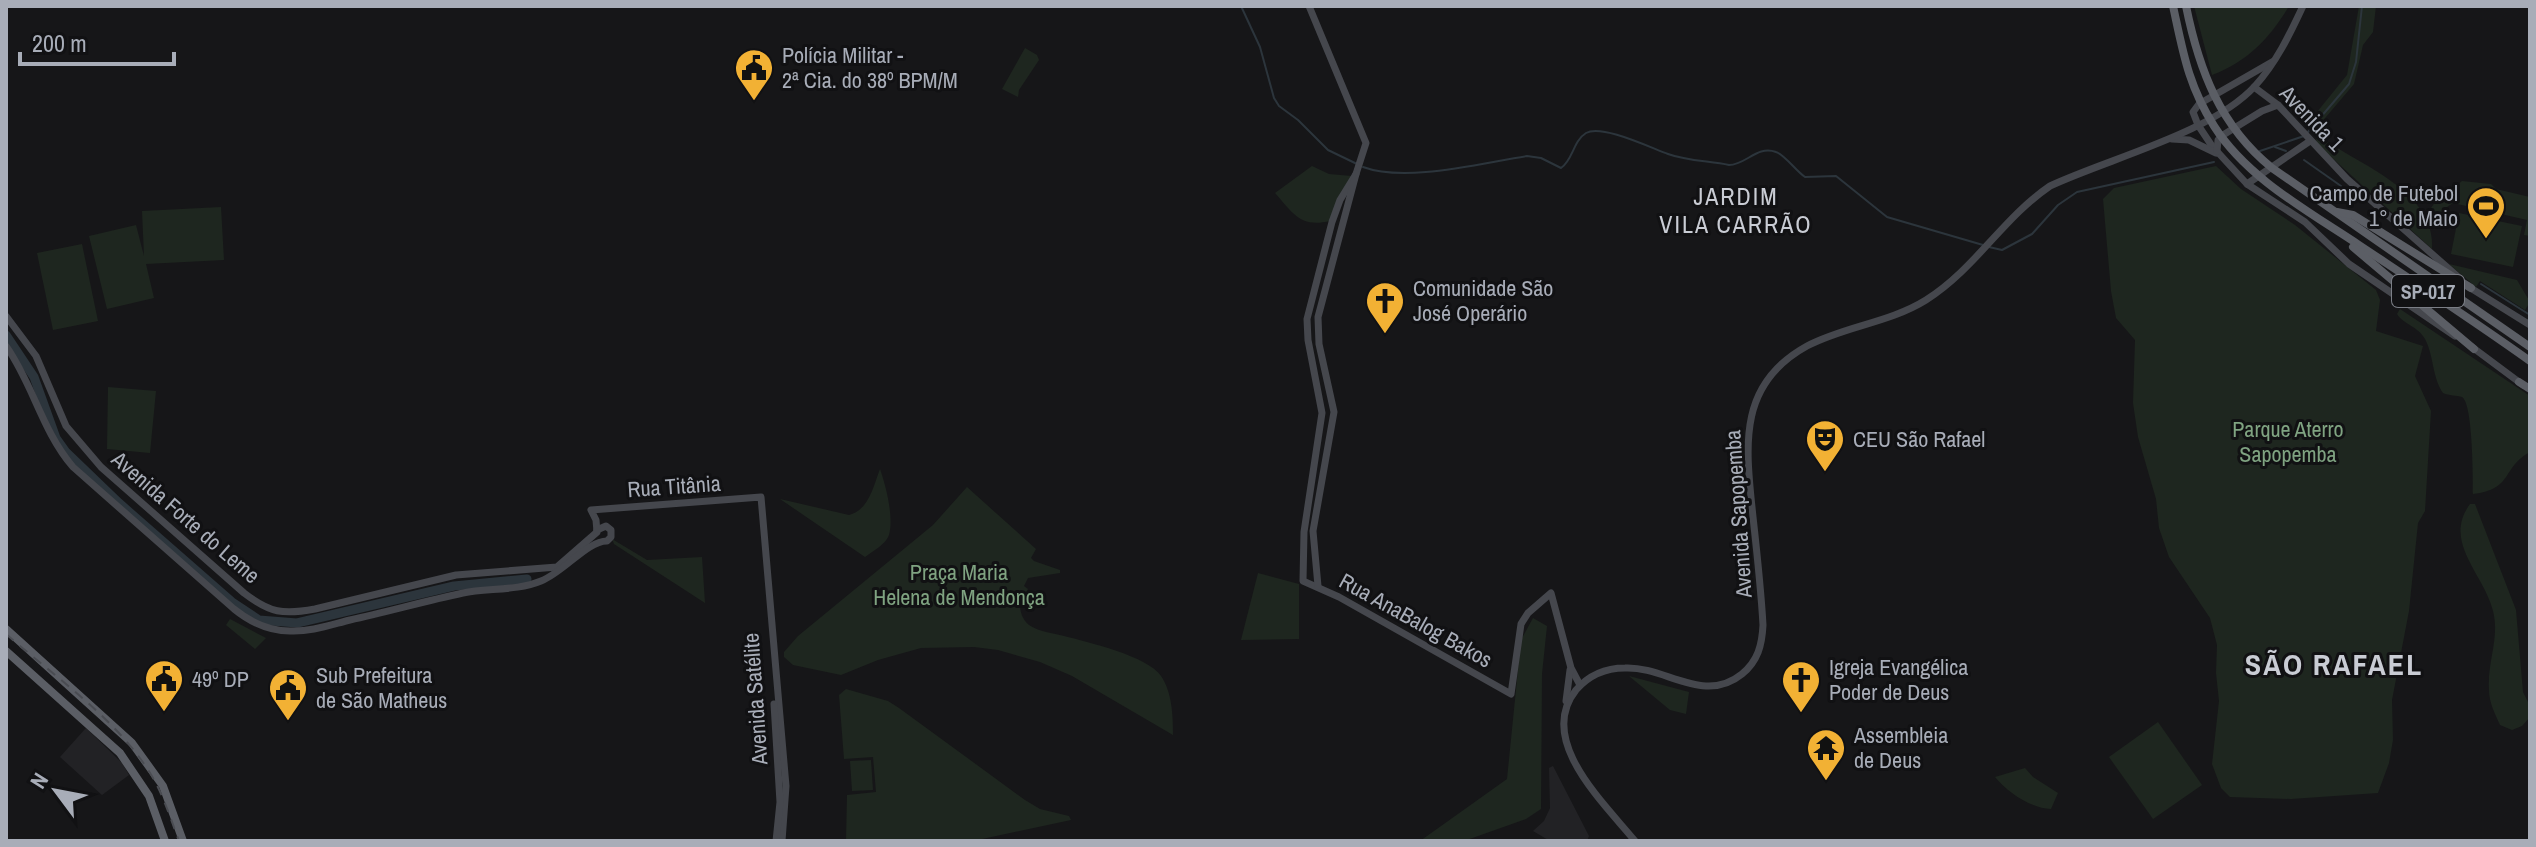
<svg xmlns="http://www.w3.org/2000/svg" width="2536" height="847" font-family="'Archivo Narrow',sans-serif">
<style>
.built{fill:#222225}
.green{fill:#1e261f}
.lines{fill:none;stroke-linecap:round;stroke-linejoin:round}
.stream{stroke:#2c353c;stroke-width:2}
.river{stroke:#2c353c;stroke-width:9}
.secondary{stroke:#45474d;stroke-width:7}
.trunk{stroke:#5b5e65;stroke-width:8}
.rail{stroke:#4a4c52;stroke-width:2;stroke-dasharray:10 8;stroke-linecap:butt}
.labels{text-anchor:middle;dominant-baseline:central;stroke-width:6;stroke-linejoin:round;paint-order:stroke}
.shield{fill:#111113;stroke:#7b7e86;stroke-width:2}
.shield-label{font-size:20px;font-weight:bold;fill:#a8adb8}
.poi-label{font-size:22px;fill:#a8adb8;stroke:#111113;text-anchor:start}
.street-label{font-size:22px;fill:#a8adb8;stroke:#111113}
.park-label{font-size:22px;fill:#7fa381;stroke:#111113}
.neighbourhood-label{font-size:24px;letter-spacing:2px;fill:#c9ccd4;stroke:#111113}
.district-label{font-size:30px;font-weight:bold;letter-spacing:2px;fill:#c9ccd4;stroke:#111113}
</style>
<rect width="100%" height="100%" fill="#161618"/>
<g class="built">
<path d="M86,728L122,763L129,775L102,795L60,757Z"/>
<path d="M1553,766L1589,836L1587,841H1550L1533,831L1544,821L1550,808L1549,768Z"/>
</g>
<g class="green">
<path d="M2194,6H2289C2269,39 2248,61 2212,75Z"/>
<path d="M2359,6H2376L2373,32L2363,45L2354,84L2320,124L2313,117L2347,75Z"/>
<path d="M1025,48L1037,55L1039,60L1019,90L1018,97L1002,89Z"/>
<path d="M2320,137C2358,164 2437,192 2432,249L2317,144L2316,139Z"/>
<path d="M1312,166L1329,174L1352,176L1330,221C1300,228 1293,213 1275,193Z"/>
<path d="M2216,166L2241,189L2295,225L2376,290L2380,300L2376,331L2423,346L2415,376L2431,411L2425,511L2418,523L2409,611L2392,700L2393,740L2389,763L2378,793L2291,799L2230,797L2221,788L2212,764L2219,701L2216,673L2217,645L2210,618L2169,557L2159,528L2156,499L2138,437L2133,403L2135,340L2116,318L2111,291L2103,199L2114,188Z"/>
<path d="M2462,181L2491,184L2496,189L2530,197V236L2524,235L2527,220L2453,203L2444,209L2438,220L2434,219L2431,208L2441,194L2445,196Z"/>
<path d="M221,207L224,260L146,264L154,298L107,309L89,236L136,225L144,256L142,211Z"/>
<path d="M2459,213L2522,226L2513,267L2451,254Z"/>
<path d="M82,244L98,321L53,330L37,253Z"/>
<path d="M2449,264L2517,280L2530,302L2525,310L2480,281L2476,287Z"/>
<path d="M2400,309L2530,396V452C2501,468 2514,489 2473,494C2473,479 2473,403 2462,397C2457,395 2449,396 2443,393C2432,377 2434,356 2425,339C2418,326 2404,325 2397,314Z"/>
<path d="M108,387L156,391L150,453L107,449Z"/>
<path d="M880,469C886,486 894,517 889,535C886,544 873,551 865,557L780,499L849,515C869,510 873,487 880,469Z"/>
<path d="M967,487L1036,549L1031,558L1034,561L1060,570V573L1028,578L1024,586L1028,589L1020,603C1020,612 1022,619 1029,625C1039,632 1053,633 1064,636C1087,642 1148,656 1161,676C1172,692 1173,715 1173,735L1072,676L1040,662L998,650L974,647L921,648L878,660L841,675L793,665L784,657V652L798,636L933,525Z"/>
<path d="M2470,504H2475L2516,610L2523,692L2530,706V717L2522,726L2512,730L2500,725C2495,714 2489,702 2489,690C2487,662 2500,638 2493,611C2484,574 2442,542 2470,504Z"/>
<path d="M612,539L647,560L702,557L705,603L614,544Z"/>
<path d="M1258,573L1299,584V639L1241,640Z"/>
<path d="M1533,618L1547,626L1542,674L1541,809L1526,819L1464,841H1420L1507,779L1521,640Z"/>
<path d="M230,619L232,620L266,638L255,649L226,625Z"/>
<path d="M1629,676L1689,692L1686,714L1670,710Z"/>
<path d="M846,689L888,701L899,708L1025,800L1040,809L1069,816L1071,820L973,841H846L847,795L876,792L873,757L844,759L839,695Z"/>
<path d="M2158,722L2202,785L2153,819L2109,757Z"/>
<path d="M871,760L873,790L852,791L850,761Z"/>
<path d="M2025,768L2033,777L2058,793L2051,809C2031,808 2008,793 1995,777Z"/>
</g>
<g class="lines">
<g class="stream">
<path d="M1241,6L1260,47L1274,98L1279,106L1298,120L1328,150L1357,164"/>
<path d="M2308,132L2349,84L2356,62L2362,6"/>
<path d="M2275,147L2286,151"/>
<path d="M2257,152L2304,136"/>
<path d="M2304,160L2341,186"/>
<path d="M1363,167C1406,183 1481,163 1527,156L1541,158L1561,168C1573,160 1573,141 1586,133C1602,124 1651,148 1668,154C1687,161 1710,161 1729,165C1746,165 1757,145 1776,152C1784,154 1796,171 1805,177L1836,176L1887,217L1983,245"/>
<path d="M1989,247L2002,250L2032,234L2058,205L2077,192L2214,162"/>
<path d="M2481,284L2530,315"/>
</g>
<path class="river" d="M6,335L34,377L56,438L66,452L119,503L232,602L259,620L297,623L454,586L527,579"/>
<g class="secondary">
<path d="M1309,6L1366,143L1356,174L1340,200L1332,222L1307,319L1308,340L1322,413L1304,532L1303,581L1339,597L1511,694L1521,624L1528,613L1551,593L1571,668L1580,685"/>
<path d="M2272,62L2199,104L2193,112L2198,125L2212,146L2247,184L2305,222L2349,264L2455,336"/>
<path d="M2254,87L2278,105L2347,179L2457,276"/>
<path d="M2172,139L2189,140L2216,153"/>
<path d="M2217,151L2218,140L2223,135L2262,111L2278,105"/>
<path d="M2247,184L2310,141"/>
<path d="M2469,287L2530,325"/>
<path d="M6,316L36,356L66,426L101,467L244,593C270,613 283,615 315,609L456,575L557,567L596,533"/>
<path d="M6,346C33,384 42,431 73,467L234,609C250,622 268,631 290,631C310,632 330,625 350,620C387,612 425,601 463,593C488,588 517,591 541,581C564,572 587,541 607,541L611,537V530L606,526L597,530"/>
<path d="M2472,347L2523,385"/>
<path d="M597,532L596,520L591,510L761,497L786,786L782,841"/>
<path d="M1318,586L1313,531L1334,412L1319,344L1318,317L1356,174"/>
<path d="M1566,701L1570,670"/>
<path d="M774,704L780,802L776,841"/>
<path d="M1635,841C1604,803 1536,740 1576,690C1589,675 1606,668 1625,668C1665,666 1704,705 1742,674C1758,661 1762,645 1763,625C1761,589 1757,553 1753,517C1746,448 1736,385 1807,346C1845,326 1889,323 1926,300C1975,269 2003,218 2050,186C2110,158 2212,133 2255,86C2276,63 2290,34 2303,6"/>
</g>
<g class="trunk">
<path d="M2173,6C2183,52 2188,85 2214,126C2247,178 2308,211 2359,245C2416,283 2474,321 2530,361"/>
<path d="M2186,6C2199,70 2220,126 2272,168L2530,347"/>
<path d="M2337,212L2353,215L2471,288"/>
<path d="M2353,247L2474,349"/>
<path d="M2519,382L2530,389"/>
<path d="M6,629L132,743L163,786L183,841"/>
<path d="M6,651L120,753L149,796L165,841"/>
</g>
<path class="rail" d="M6,634C55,677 120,721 153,778C164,797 171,820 179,841"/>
</g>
<defs>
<g id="civic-pin" transform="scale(2)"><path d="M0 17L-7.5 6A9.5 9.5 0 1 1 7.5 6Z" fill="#f2b134" stroke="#111113"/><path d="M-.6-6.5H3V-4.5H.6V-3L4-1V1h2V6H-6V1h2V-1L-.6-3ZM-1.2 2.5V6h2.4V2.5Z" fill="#111"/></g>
<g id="stadium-pin" transform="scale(2)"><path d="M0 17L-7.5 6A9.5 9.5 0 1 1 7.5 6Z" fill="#f2b134" stroke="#111113"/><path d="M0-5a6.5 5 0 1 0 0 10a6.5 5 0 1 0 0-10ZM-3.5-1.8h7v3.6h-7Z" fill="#111"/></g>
<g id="church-pin" transform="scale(2)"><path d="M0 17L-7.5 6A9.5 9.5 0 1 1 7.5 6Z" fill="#f2b134" stroke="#111113"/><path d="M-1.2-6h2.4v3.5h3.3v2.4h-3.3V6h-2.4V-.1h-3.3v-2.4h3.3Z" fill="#111"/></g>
<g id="theatre-pin" transform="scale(2)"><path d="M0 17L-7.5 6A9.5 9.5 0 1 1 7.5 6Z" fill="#f2b134" stroke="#111113"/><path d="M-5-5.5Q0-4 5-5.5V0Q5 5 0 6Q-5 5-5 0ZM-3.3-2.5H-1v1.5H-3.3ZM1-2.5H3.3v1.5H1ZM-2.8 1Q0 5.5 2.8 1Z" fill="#111"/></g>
<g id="temple-pin" transform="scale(2)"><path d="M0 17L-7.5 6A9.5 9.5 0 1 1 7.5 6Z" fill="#f2b134" stroke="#111113"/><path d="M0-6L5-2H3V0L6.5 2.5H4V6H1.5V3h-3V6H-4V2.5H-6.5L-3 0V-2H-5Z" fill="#111"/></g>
</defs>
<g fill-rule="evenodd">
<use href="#civic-pin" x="754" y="68"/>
<use href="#stadium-pin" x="2486" y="206"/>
<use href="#church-pin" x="1385" y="301"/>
<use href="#theatre-pin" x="1825" y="439"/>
<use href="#civic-pin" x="164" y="679"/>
<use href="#church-pin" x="1801" y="680"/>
<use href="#civic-pin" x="288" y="688"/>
<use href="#temple-pin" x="1826" y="748"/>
</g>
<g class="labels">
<rect class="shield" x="2392" y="275" width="72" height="32" rx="6"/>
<g class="shield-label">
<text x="2428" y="291">SP-017</text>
</g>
<g class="poi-label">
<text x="782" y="55">Polícia Militar -<tspan x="782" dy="25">2ª Cia. do 38º BPM/M</tspan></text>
<text x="2458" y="193" text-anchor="end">Campo de Futebol<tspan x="2458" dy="25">1° de Maio</tspan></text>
<text x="1413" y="288">Comunidade São<tspan x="1413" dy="25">José Operário</tspan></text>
<text x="1853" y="439">CEU São Rafael</text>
<text x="1829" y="667">Igreja Evangélica<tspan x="1829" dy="25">Poder de Deus</tspan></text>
<text x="316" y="675">Sub Prefeitura<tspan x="316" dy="25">de São Matheus</tspan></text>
<text x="192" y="679">49º DP</text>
<text x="1854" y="735">Assembleia<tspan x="1854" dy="25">de Deus</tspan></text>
</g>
<g class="street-label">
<text transform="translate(2312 118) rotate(46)">Avenida 1</text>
<text transform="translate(674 486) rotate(-4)">Rua Titânia</text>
<text transform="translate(1738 514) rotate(-94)">Avenida Sapopemba</text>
<text transform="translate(186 517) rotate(41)">Avenida Forte do Leme</text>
<text transform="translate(1416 620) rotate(29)">Rua AnaBalog Bakos</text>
<text transform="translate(755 699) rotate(-94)">Avenida Satélite</text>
</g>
<g class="park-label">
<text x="2288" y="429">Parque Aterro<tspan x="2288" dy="25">Sapopemba</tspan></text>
<text x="959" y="572">Praça Maria<tspan x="959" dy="25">Helena de Mendonça</tspan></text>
</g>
<g class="neighbourhood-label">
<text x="1736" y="196">JARDIM<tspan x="1736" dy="28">VILA CARRÃO</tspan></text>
</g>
<g class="district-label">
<text x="2334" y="664">SÃO RAFAEL</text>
</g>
</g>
<rect width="2536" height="847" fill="none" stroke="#a8adb8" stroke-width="16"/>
<g transform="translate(56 791) rotate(302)" stroke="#111113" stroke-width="6" paint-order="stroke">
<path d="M0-6L14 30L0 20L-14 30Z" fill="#a8adb8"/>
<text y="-12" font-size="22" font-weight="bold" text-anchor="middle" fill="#a8adb8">N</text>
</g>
<path d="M20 52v12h154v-12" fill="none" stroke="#a8adb8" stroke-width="4"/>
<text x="32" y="52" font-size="24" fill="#a8adb8" stroke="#111113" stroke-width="6" paint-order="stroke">200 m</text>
</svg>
